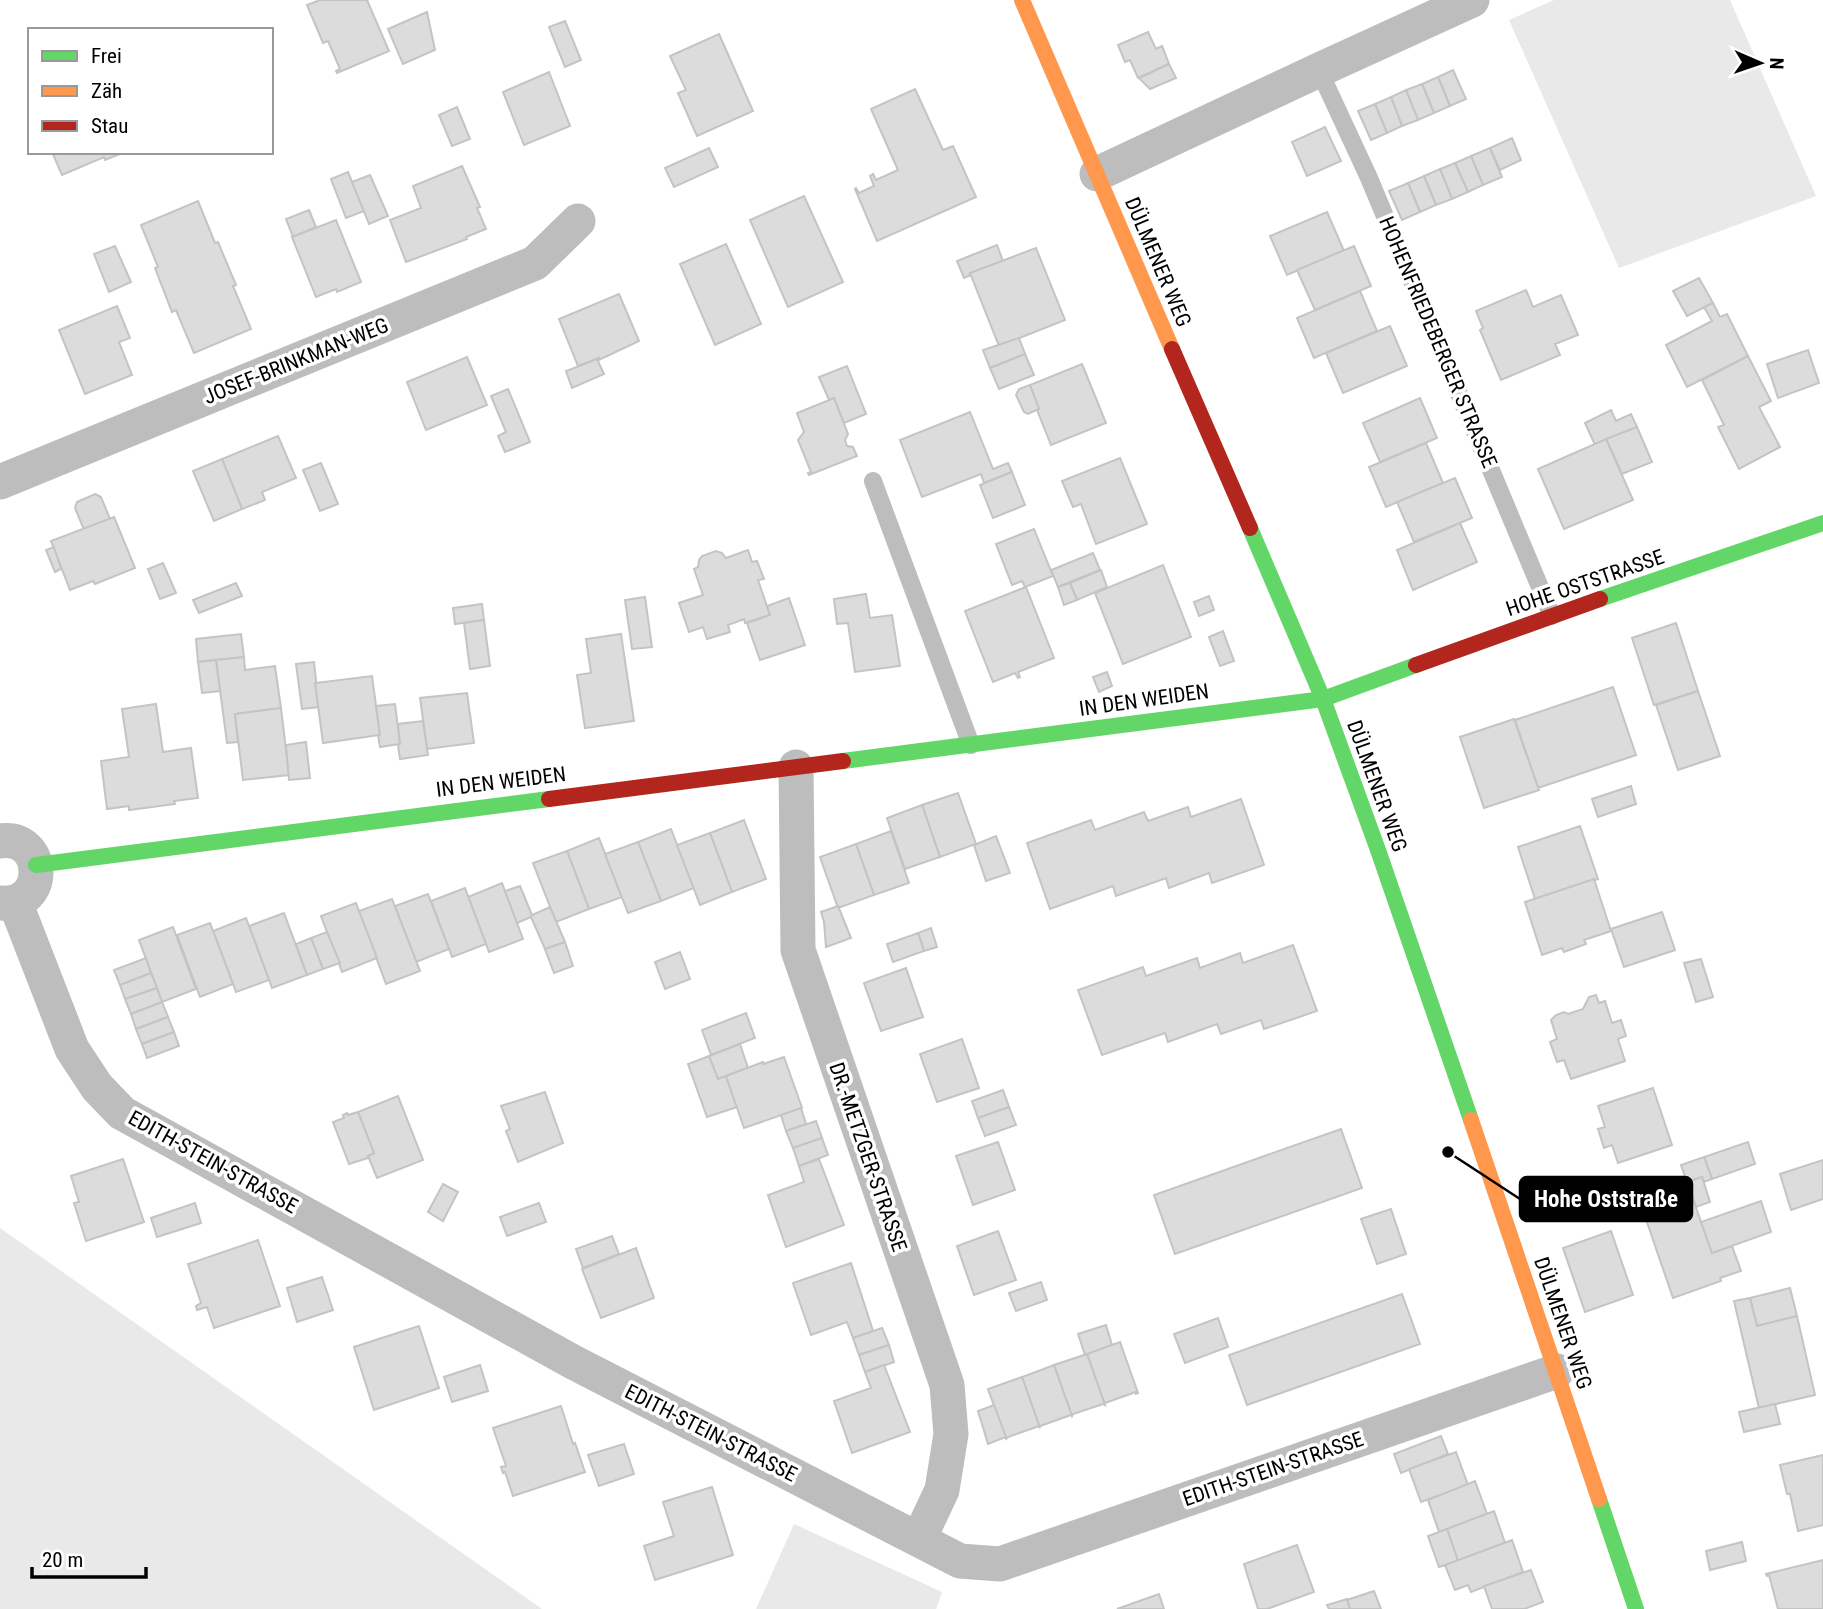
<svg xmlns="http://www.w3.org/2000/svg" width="1823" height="1609" font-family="'Roboto Condensed',sans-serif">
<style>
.green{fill:#e9e9e9}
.building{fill:#dcdcdc;stroke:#c4c4c4;stroke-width:2}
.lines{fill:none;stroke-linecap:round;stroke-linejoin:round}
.lane{stroke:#bdbdbd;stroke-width:18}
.street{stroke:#bdbdbd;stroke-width:35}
.fast{stroke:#63d668;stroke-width:16}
.slow{stroke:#ff974d;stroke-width:16}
.jam{stroke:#b3261e;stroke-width:16}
.labels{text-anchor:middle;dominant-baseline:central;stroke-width:7;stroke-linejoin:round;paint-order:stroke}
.street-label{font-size:21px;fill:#000;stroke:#fff}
.leader{fill:none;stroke:#000;stroke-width:2.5}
.callout-dot{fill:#000;stroke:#fff;stroke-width:2.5}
.callout{fill:#000;stroke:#000;stroke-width:2.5}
.callout-label{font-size:23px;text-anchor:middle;font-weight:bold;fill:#fff}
</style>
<rect width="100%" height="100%" fill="#fff"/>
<g class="green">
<path d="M1554,0H1730L1816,196L1619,268L1509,20Z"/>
<path d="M0,1228L542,1609H0Z"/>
<path d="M794,1524L942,1592L936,1609H756Z"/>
</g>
<g class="building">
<path d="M320,0H367L389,51L337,73L336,71L340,69L328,41L323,43L307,5Z"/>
<path d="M427,12L435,50L403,64L388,29Z"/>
<path d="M565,21L581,60L565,67L549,27Z"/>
<path d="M1148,32L1156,49L1162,46L1169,64L1138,78L1130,60L1125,62L1118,45Z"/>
<path d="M719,34L753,111L697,136L678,93L686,90L670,56Z"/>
<path d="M1169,64L1176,78L1150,89L1139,78Z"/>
<path d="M1453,70L1466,99L1450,106L1438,77Z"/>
<path d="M549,72L570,126L524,145L503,92Z"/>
<path d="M1438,77L1450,106L1434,113L1422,84Z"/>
<path d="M1422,84L1434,113L1418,120L1406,90Z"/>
<path d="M915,89L943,150L953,146L976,197L877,241L855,189L856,188L859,193L874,186L870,176L873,174L876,180L898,170L871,109Z"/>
<path d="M1406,90L1418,120L1402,126L1391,97Z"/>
<path d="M1391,97L1402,126L1387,133L1375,104Z"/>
<path d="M1375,104L1387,133L1371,140L1358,111Z"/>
<path d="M457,107L470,139L452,146L439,115Z"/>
<path d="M1325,127L1341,161L1307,176L1292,142Z"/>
<path d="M1512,138L1521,160L1500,170L1490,148Z"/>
<path d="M709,148L718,167L674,187L665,168Z"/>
<path d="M1490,148L1502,177L1483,185L1471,156Z"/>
<path d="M52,152H125L105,160L104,157L62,175Z"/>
<path d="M1471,156L1483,185L1468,192L1455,163Z"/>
<path d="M1455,163L1468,192L1452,199L1440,169Z"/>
<path d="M462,166L480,207L477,208L486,229L466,237L467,239L406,262L390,220L421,208L413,186Z"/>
<path d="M1440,169L1452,199L1436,205L1424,176Z"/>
<path d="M348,172L364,211L346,218L331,179Z"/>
<path d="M370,175L388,216L369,224L352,182Z"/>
<path d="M1424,176L1436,205L1420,212L1408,183Z"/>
<path d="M1408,183L1420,212L1402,220L1389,191Z"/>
<path d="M804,196L843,282L788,307L750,220Z"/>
<path d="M198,201L215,243L218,242L236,285L233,286L251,329L194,353L176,310L172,312L155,268L158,267L141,225Z"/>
<path d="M309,210L316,227L293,237L286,219Z"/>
<path d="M1327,212L1344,251L1287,275L1270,236Z"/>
<path d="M336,220L361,282L337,292L336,289L316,297L292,237Z"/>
<path d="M726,244L761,324L715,345L680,264Z"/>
<path d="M997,245L1003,261L970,273L971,275L964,278L957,261Z"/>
<path d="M115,246L131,282L109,292L94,254Z"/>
<path d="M1354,246L1371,286L1315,310L1297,270Z"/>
<path d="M1036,248L1065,320L999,346L970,273Z"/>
<path d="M1699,278L1713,303L1687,316L1673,291Z"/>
<path d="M1526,290L1533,307L1561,295L1578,335L1555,344L1560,355L1501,380L1480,330L1483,328L1476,311Z"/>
<path d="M1360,291L1377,331L1314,358L1297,318Z"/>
<path d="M619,294L639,341L599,360V358L578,366L559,319Z"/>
<path d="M1713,303L1720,317L1727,314L1748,356L1687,387L1666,345L1712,321L1704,307Z"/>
<path d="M117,306L130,338L119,342L132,375L85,394L59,330Z"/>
<path d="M1390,326L1407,366L1343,393L1326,353Z"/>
<path d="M1019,338L1025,354L990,368L983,350Z"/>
<path d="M1808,350L1819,383L1778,398L1767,364Z"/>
<path d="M1025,354L1034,375L999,389L990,368Z"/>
<path d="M1748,356L1771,401L1759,407L1780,447L1739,469L1718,427L1724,425L1702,380Z"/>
<path d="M467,357L487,405L426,430L407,382Z"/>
<path d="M597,359L604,374L572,388L566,371Z"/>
<path d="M1082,364L1106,423L1051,445L1037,410L1039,409L1030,385Z"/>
<path d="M847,366L866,414L844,423L834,398L829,400L819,377Z"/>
<path d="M1030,385L1039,409L1028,414L1024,412L1016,395L1019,389Z"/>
<path d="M508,389L530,442L505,452L498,436L506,432L491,396Z"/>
<path d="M834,398L848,434L845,440L847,446L853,447L857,456L809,475L808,473L811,472L798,440L804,432L797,413Z"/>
<path d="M1420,398L1437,438L1380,462L1363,423Z"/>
<path d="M1611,410L1616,421L1631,414L1637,427L1595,445L1585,423Z"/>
<path d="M970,412L993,469L1008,463L1012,472L984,483L981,474L922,497L900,440Z"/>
<path d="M1637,427L1652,462L1622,474L1606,439Z"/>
<path d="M278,436L296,478L262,492L265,500L242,509L222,459Z"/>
<path d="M1606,439L1633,500L1564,529L1538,469Z"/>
<path d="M1426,443L1443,483L1386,507L1369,467Z"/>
<path d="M1120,458L1147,524L1096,544L1081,504L1073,507L1062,481Z"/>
<path d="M222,459L242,509L214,521L193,471Z"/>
<path d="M321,463L338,504L320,511L303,470Z"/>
<path d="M1012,472L1025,505L993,518L980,485Z"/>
<path d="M1455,478L1472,518L1414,542L1397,502Z"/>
<path d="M95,494L101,497L110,519L84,530L75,508L77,502Z"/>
<path d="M114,517L135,568L95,584L93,581L70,590L51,541Z"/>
<path d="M1460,523L1477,562L1413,590L1397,550Z"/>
<path d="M1034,529L1053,576L1025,587L1022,581L1012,585L996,544Z"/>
<path d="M54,547L61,569L55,572L46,550Z"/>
<path d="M748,550L752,562L757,561L764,579L758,580L770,615L745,623L744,619L728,625L730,632L707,639L703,627L689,632L679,603L703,595L694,569L698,567L699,560L702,556L716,551L722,553L726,558Z"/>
<path d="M1093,553L1100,570L1058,587L1051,570Z"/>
<path d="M163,563L176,593L160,599L148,569Z"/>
<path d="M1163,565L1191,637L1123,664L1095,593Z"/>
<path d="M1101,570L1107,587L1077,600L1070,583Z"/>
<path d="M236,583L242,596L199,613L193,600Z"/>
<path d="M1070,583L1077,600L1064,605L1058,587Z"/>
<path d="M1026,587L1054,658L1018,672L1020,677L1018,678L1015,673L993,682L965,611Z"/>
<path d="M866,594L870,618L892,615L900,666L855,672L848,623L837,624L834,599Z"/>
<path d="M1209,596L1214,610L1199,616L1194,602Z"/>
<path d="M645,597L652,647L632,649L625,600Z"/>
<path d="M789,598L805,645L760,660L747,623L770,615L767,606Z"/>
<path d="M482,604L484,620L455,624L453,608Z"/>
<path d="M484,620L490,666L470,669L464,623Z"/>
<path d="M1676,623L1698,691L1654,705L1632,638Z"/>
<path d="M1223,631L1234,661L1220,666L1209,637Z"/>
<path d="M241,634L244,657L198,662L196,639Z"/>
<path d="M621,634L634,721L585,728L577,675L591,673L586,639Z"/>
<path d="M244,657L245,670L275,666L281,708L235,714L238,742L227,743L216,660Z"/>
<path d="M216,660L220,691L202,693L198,662Z"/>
<path d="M314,662L319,707L302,709L296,664Z"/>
<path d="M1107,672L1112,686L1099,692L1093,677Z"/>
<path d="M372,676L380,735L323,743L315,683Z"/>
<path d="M1613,687L1636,755L1538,788L1515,720Z"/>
<path d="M1698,691L1720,756L1678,770L1656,705Z"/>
<path d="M467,693L474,743L427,749L420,698Z"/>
<path d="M156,704L163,752L191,748L198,798L174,801L175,804L129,810V806L107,809L101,761L129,757L122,709Z"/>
<path d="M395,704L400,744L380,747L378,735H380L376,706Z"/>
<path d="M281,708L289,775L243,780L235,714Z"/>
<path d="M1514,719L1539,790L1484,808L1460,737Z"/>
<path d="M423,721L428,755L400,759L398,745L400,744L398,724Z"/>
<path d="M306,742L310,778L289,780L286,745Z"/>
<path d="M1631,786L1636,804L1598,817L1592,799Z"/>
<path d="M958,793L976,844L940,857L922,805Z"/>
<path d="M1241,799L1264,865L1212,883L1209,873L1169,888L1166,878L1116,896L1113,886L1050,909L1027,843L1091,820L1095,830L1144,812L1148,821L1188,807L1191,817Z"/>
<path d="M922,805L940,857L905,869L887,818Z"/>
<path d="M744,820L766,879L732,892L710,833Z"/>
<path d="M1580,826L1598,879L1535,899L1518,847Z"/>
<path d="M671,829L694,888L661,901L638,842Z"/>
<path d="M891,831L909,883L874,895L856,844Z"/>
<path d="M710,833L732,892L700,905L677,845Z"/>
<path d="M996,836L1010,873L986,881L974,845Z"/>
<path d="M599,838L622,897L589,909L567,851Z"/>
<path d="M638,842L661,901L628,913L605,854Z"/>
<path d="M856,844L874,895L838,908L820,857Z"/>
<path d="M567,851L589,909L556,922L533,863Z"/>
<path d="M1594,879L1611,931L1584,940L1586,944L1564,952L1562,948L1542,955L1525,902Z"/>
<path d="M502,883L523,939L489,952L468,897Z"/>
<path d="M520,886L532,915L531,917L517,923L505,891Z"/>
<path d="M465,888L486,944L452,957L431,901Z"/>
<path d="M428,894L449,949L416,962L395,906Z"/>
<path d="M392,899L420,971L386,984L359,911Z"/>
<path d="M356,903L377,958L342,972L321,916Z"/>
<path d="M838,906L851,938L826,947L824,922L821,912Z"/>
<path d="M550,907L565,942L545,949L531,917L532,915Z"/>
<path d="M1662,912L1675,950L1624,967L1611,929Z"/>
<path d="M284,913L307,975L272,988L249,926Z"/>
<path d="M246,918L269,980L236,992L213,931Z"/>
<path d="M210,923L233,984L200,997L177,935Z"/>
<path d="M173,927L196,989L162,1002L139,940Z"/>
<path d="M931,928L937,947L924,951L918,933Z"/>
<path d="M327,932L340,963L323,969L311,938Z"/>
<path d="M918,933L924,951L893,962L887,944Z"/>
<path d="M311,938L323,969L307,975L296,944Z"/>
<path d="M565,942L573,966L554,973L545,949Z"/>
<path d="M1293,945L1317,1011L1264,1029L1261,1020L1221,1034L1217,1024L1168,1042L1165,1033L1102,1055L1078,990L1143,967L1146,976L1197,958L1200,968L1240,953L1243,963Z"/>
<path d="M680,952L690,979L665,989L655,962Z"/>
<path d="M146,958L151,973L120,985L114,970Z"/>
<path d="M1701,959L1713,997L1696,1002L1684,963Z"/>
<path d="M906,968L923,1017L881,1031L864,983Z"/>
<path d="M151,973L157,988L125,999L120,985Z"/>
<path d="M157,988L162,1002L131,1014L125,999Z"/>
<path d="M1596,995L1599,1003L1605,1001L1612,1023L1621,1020L1626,1036L1618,1039L1625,1061L1571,1079L1564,1060L1557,1062L1550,1042L1557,1039L1551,1020L1556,1015L1564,1012L1568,1014L1583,1009L1589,997Z"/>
<path d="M162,1002L168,1017L136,1029L131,1014Z"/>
<path d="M746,1013L755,1038L711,1055L702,1030Z"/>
<path d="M168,1017L174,1032L142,1044L136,1029Z"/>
<path d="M174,1032L179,1046L147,1058L142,1044Z"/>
<path d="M962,1039L979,1088L937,1102L920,1054Z"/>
<path d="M740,1044L748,1068L718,1079L709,1056Z"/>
<path d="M709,1056L718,1079L726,1076L737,1107L707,1117L688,1064Z"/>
<path d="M784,1057L802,1108L744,1128L726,1076L763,1062V1064Z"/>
<path d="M1653,1088L1672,1145L1618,1163L1612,1145L1604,1148L1598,1129L1605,1127L1598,1106Z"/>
<path d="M1003,1090L1009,1107L978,1118L972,1101Z"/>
<path d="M545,1092L563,1143L518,1162L506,1131L510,1129L501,1106Z"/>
<path d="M398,1096L423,1160L377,1178L368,1156L374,1153L358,1112Z"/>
<path d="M1009,1107L1016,1125L985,1136L978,1118Z"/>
<path d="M801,1108L806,1124L786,1131L781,1115Z"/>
<path d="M358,1112L374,1153L368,1156V1158L349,1164L333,1122L344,1118L343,1115L347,1113L348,1115Z"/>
<path d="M816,1121L822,1138L793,1148L786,1131Z"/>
<path d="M1341,1129L1362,1188L1175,1254L1154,1195Z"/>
<path d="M822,1138L828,1155L799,1166L793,1148Z"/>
<path d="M998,1142L1015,1190L973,1205L956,1156Z"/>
<path d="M1748,1142L1755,1164L1712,1179L1704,1157Z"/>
<path d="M1704,1157L1712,1179L1704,1182L1702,1177L1687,1182L1681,1165Z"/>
<path d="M123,1159L144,1222L86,1241L74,1203L79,1202L71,1176Z"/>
<path d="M819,1159L844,1225L786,1247L768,1195L804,1182L799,1166Z"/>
<path d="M1823,1160V1199L1791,1210L1780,1174Z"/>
<path d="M1702,1177L1710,1202L1696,1207L1687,1182Z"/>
<path d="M1687,1182L1712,1253L1732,1246L1741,1271L1720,1278L1721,1281L1673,1298L1639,1199Z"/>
<path d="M443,1184L458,1192L443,1221L428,1212Z"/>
<path d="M1761,1201L1771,1232L1712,1253L1701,1222Z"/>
<path d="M195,1203L201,1223L157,1237L151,1218Z"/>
<path d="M539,1203L546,1222L507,1236L500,1217Z"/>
<path d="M1391,1209L1406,1254L1377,1264L1361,1219Z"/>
<path d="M998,1231L1016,1280L974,1295L957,1246Z"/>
<path d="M1611,1231L1633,1295L1585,1312L1563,1248Z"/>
<path d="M612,1236L619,1254L583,1268L576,1249Z"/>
<path d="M258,1240L280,1306L214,1328L207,1307L197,1310L196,1306L201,1303L188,1264Z"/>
<path d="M636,1248L654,1298L601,1318L582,1269Z"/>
<path d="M851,1263L873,1331L853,1338L847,1322L811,1335L793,1283Z"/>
<path d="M322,1277L333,1310L297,1322L287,1288Z"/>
<path d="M1041,1282L1047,1300L1016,1311L1009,1293Z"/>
<path d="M1790,1288L1797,1316L1757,1326L1750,1298Z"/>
<path d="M1402,1294L1420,1344L1247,1405L1229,1355Z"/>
<path d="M1750,1298L1757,1326L1797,1316L1815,1395L1759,1408L1734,1301Z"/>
<path d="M1218,1318L1228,1347L1185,1363L1174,1334Z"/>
<path d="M1106,1325L1112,1345L1085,1355L1078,1334Z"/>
<path d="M419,1326L439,1388L374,1410L354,1347Z"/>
<path d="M882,1328L889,1345L859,1355L853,1338Z"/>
<path d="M1120,1342L1138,1393L1136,1394V1392L1105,1403V1405L1087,1354Z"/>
<path d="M889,1345L894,1362L865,1372L859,1355Z"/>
<path d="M1087,1354L1105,1405L1103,1404L1073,1414L1072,1416L1054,1365Z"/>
<path d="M480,1365L488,1391L452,1402L444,1377Z"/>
<path d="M884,1365L910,1432L852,1453L834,1401L871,1388L865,1372Z"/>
<path d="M1054,1365L1072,1416L1071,1415L1040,1426V1428L1022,1377Z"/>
<path d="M1022,1377L1040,1428L1039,1426L1008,1437L1006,1439L988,1389Z"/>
<path d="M1775,1404L1780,1424L1744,1432L1739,1412Z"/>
<path d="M994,1405L1006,1437L988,1444L978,1411Z"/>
<path d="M561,1406L573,1444L575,1443L585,1472L513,1496L505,1472L503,1473L501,1467L506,1466L493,1428Z"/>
<path d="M1441,1436L1448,1454L1401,1473L1394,1454Z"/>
<path d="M624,1444L634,1474L599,1486L588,1455Z"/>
<path d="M1456,1452L1468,1485L1421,1502L1409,1469Z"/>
<path d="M1823,1455V1525L1798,1531L1790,1494H1787L1780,1465Z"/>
<path d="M1475,1481L1487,1514L1439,1532L1428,1500Z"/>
<path d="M712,1487L733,1555L655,1580L644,1546L674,1536L663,1502Z"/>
<path d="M1494,1511L1505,1543L1458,1561L1447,1529Z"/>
<path d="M1447,1529L1458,1561L1439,1567L1428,1536Z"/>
<path d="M1512,1540L1523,1572L1471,1592L1468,1585L1455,1590L1445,1565Z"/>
<path d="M1742,1542L1746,1561L1710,1570L1706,1551Z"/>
<path d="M1297,1545L1314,1592L1267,1609H1258L1244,1564Z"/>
<path d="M1823,1560V1609H1778L1769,1575L1767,1576L1766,1574Z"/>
<path d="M1531,1570L1543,1602L1524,1609H1492L1484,1586Z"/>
<path d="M1374,1591L1381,1609H1350L1347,1600Z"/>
<path d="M1159,1594L1164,1609H1117Z"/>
<path d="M1347,1599L1350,1609H1329L1327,1605Z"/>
</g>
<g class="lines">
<g class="lane">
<path d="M1319,70L1369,178L1552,616"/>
<path d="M873,481L971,745"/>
</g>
<g class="street">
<path d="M1097,174L1319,70L1472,0"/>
<path d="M0,482L535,263L578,221"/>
<path d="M796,767L798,950L947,1385L951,1434L942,1490L919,1539"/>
<path d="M0,841C47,834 49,908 0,903"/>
<path d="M15,902L72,1049L97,1087L122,1113L573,1362L960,1561L1000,1564L1557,1371"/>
</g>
<g class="fast">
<path d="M1250,528L1323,699L1378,850L1471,1120"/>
<path d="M1600,599L1823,523"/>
<path d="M843,761L1323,699L1416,665"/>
<path d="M36,865L549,799"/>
<path d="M1599,1499L1636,1609"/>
</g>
<g class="slow">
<path d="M1022,0L1172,349"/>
<path d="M1471,1120L1599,1499"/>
</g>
<g class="jam">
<path d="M1172,349L1250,528"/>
<path d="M1416,665L1600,599"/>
<path d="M549,799L843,761"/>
</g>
</g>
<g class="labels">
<g class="street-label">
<text transform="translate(1158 262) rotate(67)">DÜLMENER WEG</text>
<text transform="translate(1438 342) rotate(67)">HOHENFRIEDEBERGER STRASSE</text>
<text transform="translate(296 361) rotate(-22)">JOSEF-BRINKMAN-WEG</text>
<text transform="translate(1585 583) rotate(-19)">HOHE OSTSTRASSE</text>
<text transform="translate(1144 700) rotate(-8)">IN DEN WEIDEN</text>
<text transform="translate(501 782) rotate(-7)">IN DEN WEIDEN</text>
<text transform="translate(1377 786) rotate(70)">DÜLMENER WEG</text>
<text transform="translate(868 1157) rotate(71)">DR.-METZGER-STRASSE</text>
<text transform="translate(213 1162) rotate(29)">EDITH-STEIN-STRASSE</text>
<text transform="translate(1563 1323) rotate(71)">DÜLMENER WEG</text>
<text transform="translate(711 1433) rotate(27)">EDITH-STEIN-STRASSE</text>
<text transform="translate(1273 1469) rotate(-19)">EDITH-STEIN-STRASSE</text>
</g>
</g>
<path class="leader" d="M1448 1152L1520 1199"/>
<circle class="callout-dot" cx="1448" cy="1152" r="7"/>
<rect class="callout" x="1520" y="1177" width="172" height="44" rx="7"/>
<g class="callout-label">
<text x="1606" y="1207">Hohe Oststraße</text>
</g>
<rect x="28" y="28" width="245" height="126" fill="#ffffff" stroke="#999999" stroke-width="2"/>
<rect x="42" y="51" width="35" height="10" fill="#63d668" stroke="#999999" stroke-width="2"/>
<text x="91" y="63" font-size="21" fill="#000000">Frei</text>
<rect x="42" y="86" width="35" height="10" fill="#ff974d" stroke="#999999" stroke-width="2"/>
<text x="91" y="98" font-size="21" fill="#000000">Zäh</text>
<rect x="42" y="121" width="35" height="10" fill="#b3261e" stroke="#999999" stroke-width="2"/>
<text x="91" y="133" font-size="21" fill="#000000">Stau</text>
<g transform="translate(1760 63) rotate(92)" stroke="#ffffff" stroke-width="5" paint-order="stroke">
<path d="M0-5L12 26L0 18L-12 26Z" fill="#000000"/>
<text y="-10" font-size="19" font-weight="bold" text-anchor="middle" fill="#000000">N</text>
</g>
<path d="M32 1567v10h114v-10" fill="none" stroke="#000000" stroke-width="3.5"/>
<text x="42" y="1567" font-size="21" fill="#000000" stroke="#ffffff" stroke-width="5" paint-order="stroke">20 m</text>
</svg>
